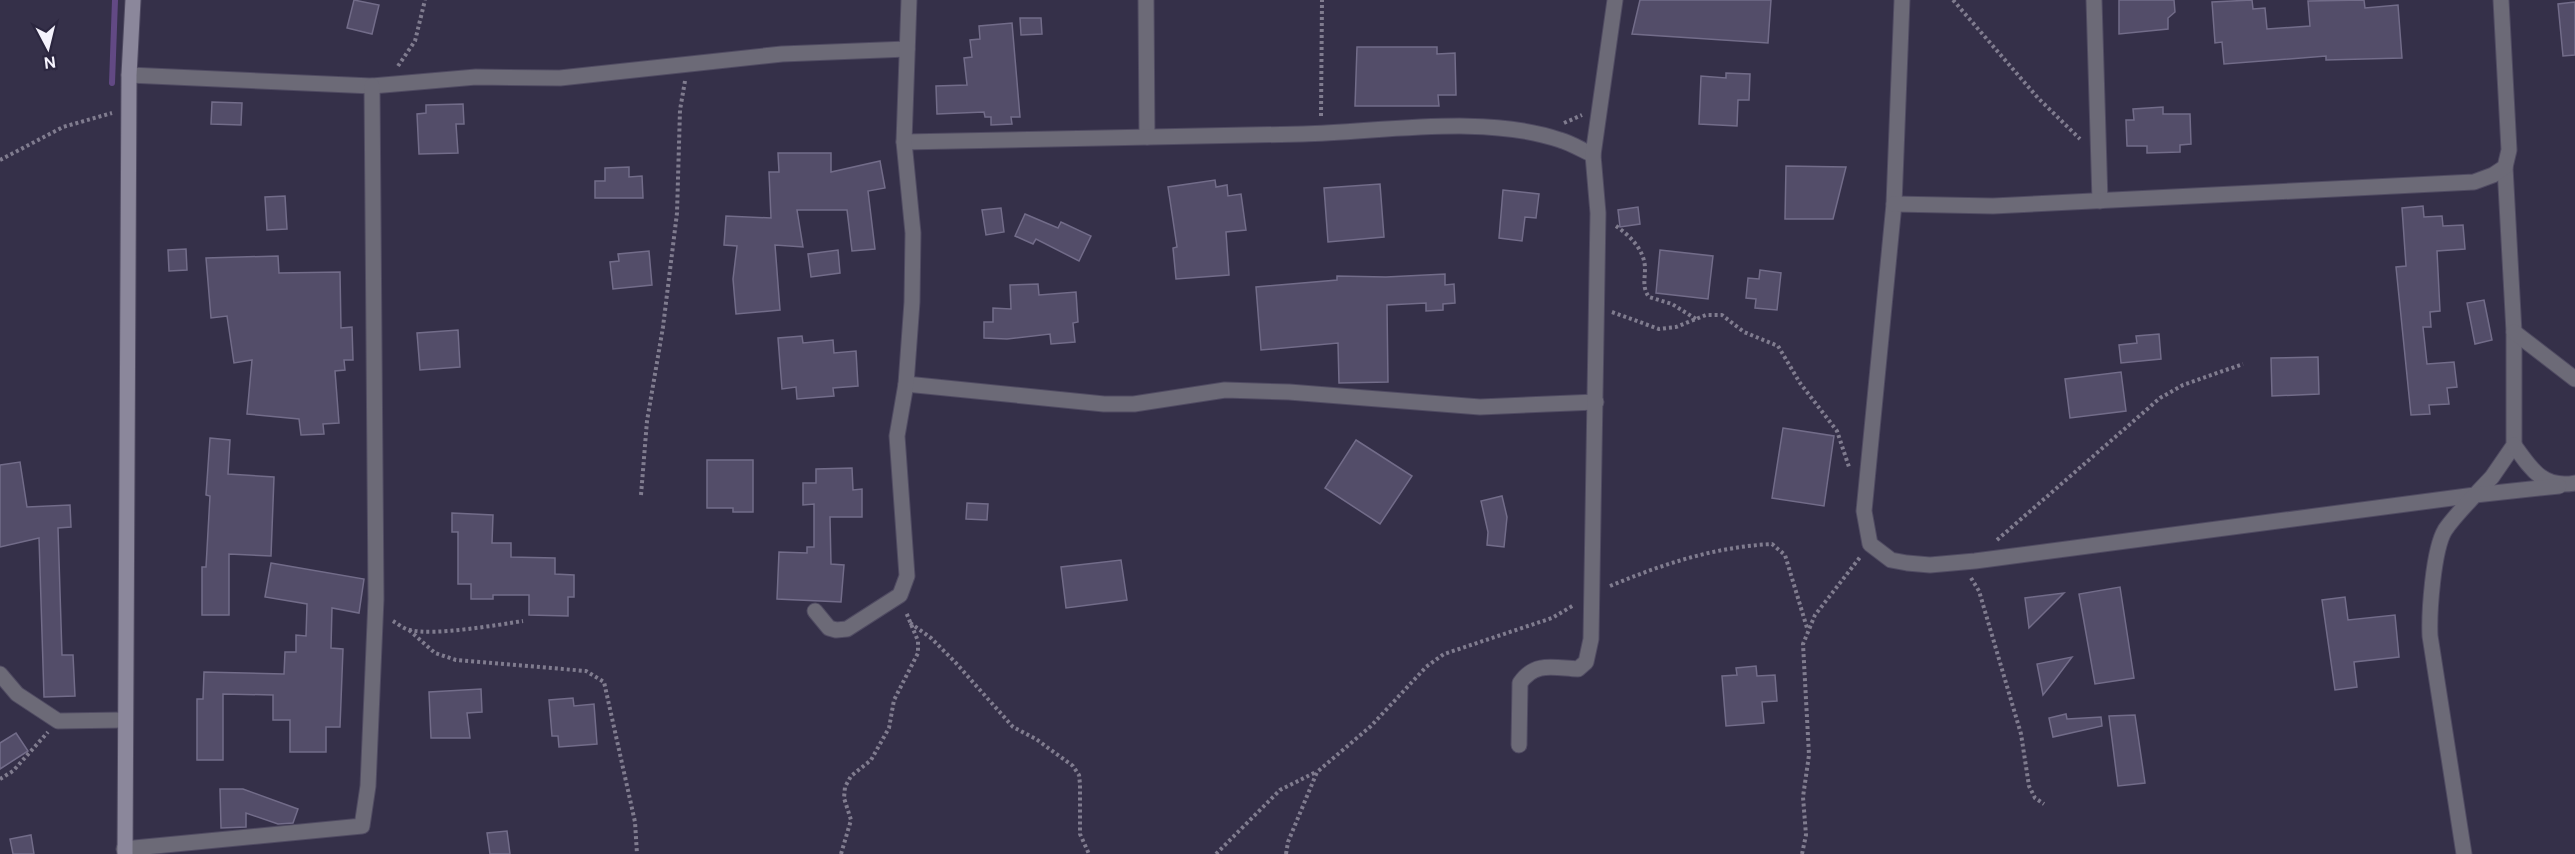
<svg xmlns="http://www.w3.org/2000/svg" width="2575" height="854" font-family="'DM Sans',sans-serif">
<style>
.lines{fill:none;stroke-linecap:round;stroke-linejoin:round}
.stream{stroke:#624984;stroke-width:6}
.building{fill:#534d69;stroke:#726c89;stroke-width:1.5}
.minor-casing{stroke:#504b62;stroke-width:17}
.secondary-casing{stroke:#504b62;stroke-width:17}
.path{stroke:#807c8f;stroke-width:4;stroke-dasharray:3 3;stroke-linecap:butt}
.minor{stroke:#6c6a77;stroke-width:15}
.secondary{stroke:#8b879b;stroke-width:15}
</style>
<rect width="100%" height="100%" fill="#353049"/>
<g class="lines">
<path class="stream" d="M112,83L115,0"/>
</g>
<g class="building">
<path d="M354,0L379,5L372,34L347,28Z"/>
<path d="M1640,0H1771L1768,43L1632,34Z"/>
<path d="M2119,0H2174L2175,12L2168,18V29L2119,34Z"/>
<path d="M2252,0L2253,9L2265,8L2267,29L2310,26L2308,1L2364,0L2365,8L2398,5L2402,58L2326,60V56L2224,64L2222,42L2215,43L2212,2Z"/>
<path d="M2575,2V55L2563,56L2558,4Z"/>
<path d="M1020,18H1041L1042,34L1021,35Z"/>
<path d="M1012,23L1020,117H1011L1012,124L991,125V117H985L984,112L937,114L936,86L967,85L964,58L972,57L970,40L980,39L979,26Z"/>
<path d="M1357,47H1437V54L1455,53L1456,95H1438L1439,106H1355Z"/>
<path d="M1726,73L1750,74L1749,100H1738L1737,126L1699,124L1701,76L1726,78Z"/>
<path d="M212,102L242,103L241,125L211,124Z"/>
<path d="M463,104L464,124H456L458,153L419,154L417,114L426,113V105Z"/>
<path d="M2163,107V114H2190L2191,144L2180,145V152L2147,153V146H2127L2126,120H2134L2133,109Z"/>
<path d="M778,153H831V172L880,161L885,188L868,191L875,249L852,251L847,210H797L803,247L775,245L780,310L736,314L733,279L737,246L724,245L726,216L771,218L769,172H779Z"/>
<path d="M1786,166L1846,167L1833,219H1785Z"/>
<path d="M629,167V177L642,176L643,198H595V181H605V168Z"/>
<path d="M1215,180L1216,187L1227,185L1228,196L1241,194L1246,230L1226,232L1229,275L1176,279L1173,248L1177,247L1168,187Z"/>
<path d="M1380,184L1384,237L1328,242L1324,188Z"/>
<path d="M1503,190L1539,194L1536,218L1525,217L1522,241L1499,238Z"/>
<path d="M285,196L287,229L267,230L265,197Z"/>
<path d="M2423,206L2424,217L2442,216L2443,226L2463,225L2465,249L2437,251L2440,311L2430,312L2431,327H2423L2427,364L2454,362L2457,387L2447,388L2449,404L2429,405L2430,414L2411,415L2396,267L2406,266L2402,208Z"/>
<path d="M1638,207L1640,224L1620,227L1618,210Z"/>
<path d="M1001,208L1004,232L986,235L982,210Z"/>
<path d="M1025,214L1058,228L1061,222L1091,236L1079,261L1036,239L1033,244L1015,236Z"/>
<path d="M186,249L187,270L169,271L168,250Z"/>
<path d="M838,250L840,273L811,277L808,254Z"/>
<path d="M1660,250L1713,256L1708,299L1656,293Z"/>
<path d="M649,251L652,285L613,289L610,262L619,261L618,254Z"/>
<path d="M278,256L279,273L340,272L341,328L352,327L353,360H344L345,370L335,371L339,423L323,424L324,434L301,435L299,419L247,414L252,360L234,363L227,316L211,318L206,258Z"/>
<path d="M1760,270L1781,273L1777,310L1755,308L1756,299L1746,298L1748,278L1759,279Z"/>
<path d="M1445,274V285L1454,284L1455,303L1443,304V310L1426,311V303L1387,305L1388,382L1339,383L1338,343L1261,350L1256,287L1337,280V276L1386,277Z"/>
<path d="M1038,284L1039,295L1076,292L1078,322L1073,323L1075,342L1051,344L1050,334L1007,339L984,338V322H993V308L1011,309L1010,285Z"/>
<path d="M2484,300L2492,340L2475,344L2467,303Z"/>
<path d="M458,330L460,367L420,370L417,333Z"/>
<path d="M2159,334L2161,359L2121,363L2119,345L2137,343L2136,336Z"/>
<path d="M802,336L803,343L833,340L834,353L856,351L858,386L833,388L834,396L797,399L796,387L782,389L778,338Z"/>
<path d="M2318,357L2319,394L2272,396L2271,358Z"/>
<path d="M2121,372L2126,411L2070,418L2065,379Z"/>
<path d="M1783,428L1834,436L1824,506L1772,498Z"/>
<path d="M210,438L230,440L228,474L274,477L271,556L229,554V615H202V567H206L210,496L206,495Z"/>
<path d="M1356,440L1412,476L1380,524L1325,488Z"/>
<path d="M707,460H753V512H733V508H707Z"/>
<path d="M20,462L27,507L70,505L71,527L58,528L62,655H73L75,696L44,697L39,538L0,547V465Z"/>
<path d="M852,468L853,490L862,489V517H830L831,564L844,565L841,602L777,599L779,552L807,553V547H814V504L803,505V483H816V469Z"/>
<path d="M1502,496L1507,517L1504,547L1487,545L1488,532L1481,501Z"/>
<path d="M967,503L988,504L987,520L966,519Z"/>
<path d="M452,513L493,515L492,543H511V557L555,558V574L574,575V597H568V616L529,615V595H493V599H471V584H458V532H452Z"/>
<path d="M1121,560L1127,600L1066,608L1061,567Z"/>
<path d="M271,563L364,579L359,613L332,608L331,648L343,649L340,727H326V752H290V720H273V695L223,694V760H197V699H203L204,672L284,674L285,652H296V635L306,636L307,604L265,597Z"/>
<path d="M2120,587L2134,678L2095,684L2079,594Z"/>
<path d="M2064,593L2029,628L2025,598Z"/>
<path d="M2345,597L2348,620L2395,615L2399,657L2354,662L2357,687L2335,690L2322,600Z"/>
<path d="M2072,657L2054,681L2043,695L2037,664Z"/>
<path d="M1756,666L1757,676L1775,675L1777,701L1762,702L1764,723L1726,726L1722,676L1737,675L1736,668Z"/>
<path d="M481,689L482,712L467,713L470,738H431L429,692Z"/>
<path d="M573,698L574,706L594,704L597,744L559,747L558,736H552L549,700Z"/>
<path d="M2066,714L2067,719L2101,717L2102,726L2053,737L2049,718Z"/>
<path d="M2135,715L2145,783L2118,786L2109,716Z"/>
<path d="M16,733L28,751L0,769V743Z"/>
<path d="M220,789H243L298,809L293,823L278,824L246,813V827L221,828Z"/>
<path d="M507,831L510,854H490L487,833Z"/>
<path d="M31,835L34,854H13L10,839Z"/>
</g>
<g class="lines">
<g class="minor-casing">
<g id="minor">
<path d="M1146,0L1147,137"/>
<path d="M1902,0L1894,204L1864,511L1870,544L1891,560L1907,563L1930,565L1975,561L2475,495L2492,477L2514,445V332L2505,167"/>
<path d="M2094,0L2100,201"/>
<path d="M129,75L372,86L476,77L560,78L782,54L907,49"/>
<path d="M904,142C1037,139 1170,136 1303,134C1383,132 1484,114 1560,140C1571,143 1582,150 1593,155"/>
<path d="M1894,204L1993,206L2474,182L2493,175L2505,167L2509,150L2501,0"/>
<path d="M2514,332L2575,379"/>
<path d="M906,384L1104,404H1134L1225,390L1289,392L1480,407L1596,402"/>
<path d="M2514,445C2531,469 2543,489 2575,483"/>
<path d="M815,611L829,628L836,630L847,629L900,595L907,576L897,436L906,384L912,302L913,233L904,142L909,0"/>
<path d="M0,674L17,694L58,721L124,720"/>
<path d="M1519,745L1520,683C1535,661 1554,668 1578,669L1586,662L1591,639L1598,213L1593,155L1615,0"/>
<path d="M124,849L362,826L368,786L376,599L372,86"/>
<path d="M2464,854L2430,636C2429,613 2433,550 2445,530C2453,518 2465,506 2475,495L2559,486"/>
</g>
</g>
<g class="secondary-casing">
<path id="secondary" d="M125,854L129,75L133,0"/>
</g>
<g class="path">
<path d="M1953,0L2038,98L2080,139"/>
<path d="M398,66L415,41L425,0"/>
<path d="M1321,116L1322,0"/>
<path d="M1564,123L1582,115"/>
<path d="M0,160L63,127L112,113"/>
<path d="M1616,226C1630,236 1645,250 1645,269C1645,280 1642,287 1649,297L1672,304L1696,319"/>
<path d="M1612,312L1659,329L1676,327L1706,315H1722L1744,332L1778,346L1800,383L1837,431L1849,467"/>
<path d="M641,495L647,421L663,327L677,213L680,110L685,81"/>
<path d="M1997,540L2160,398L2183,385L2243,364"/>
<path d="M1971,578L1979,591L2021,734L2029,786L2035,798L2044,804"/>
<path d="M1610,586C1663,564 1714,547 1772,544L1785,555L1807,628"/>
<path d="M393,621C398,624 404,629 410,630C434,636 497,625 523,621"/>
<path d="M910,623L931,638L955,662L1013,727L1036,739L1073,766L1079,775L1080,784V834L1089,854"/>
<path d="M409,630L435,653L456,660L586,671L604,682L635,822L637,854"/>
<path d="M0,779L13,771L48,732"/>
<path d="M841,854L851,820L844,798L845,787L851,776L871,760L889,728L894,700L918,653V641L906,612"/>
<path d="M1216,854L1280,790L1316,772"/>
<path d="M1286,854L1288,842L1317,772L1371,726L1426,667L1444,654L1552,618L1574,605"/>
<path d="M1802,854L1806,835L1803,797L1809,755L1803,644L1815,615L1861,556"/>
</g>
<use href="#minor" class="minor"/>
<use href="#secondary" class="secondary"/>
</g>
<g transform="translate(48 48) rotate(173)" stroke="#2b263f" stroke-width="4.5" paint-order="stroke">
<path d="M0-4.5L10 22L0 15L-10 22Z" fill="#f5f3fd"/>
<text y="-9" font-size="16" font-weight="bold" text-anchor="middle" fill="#f5f3fd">N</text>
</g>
</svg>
